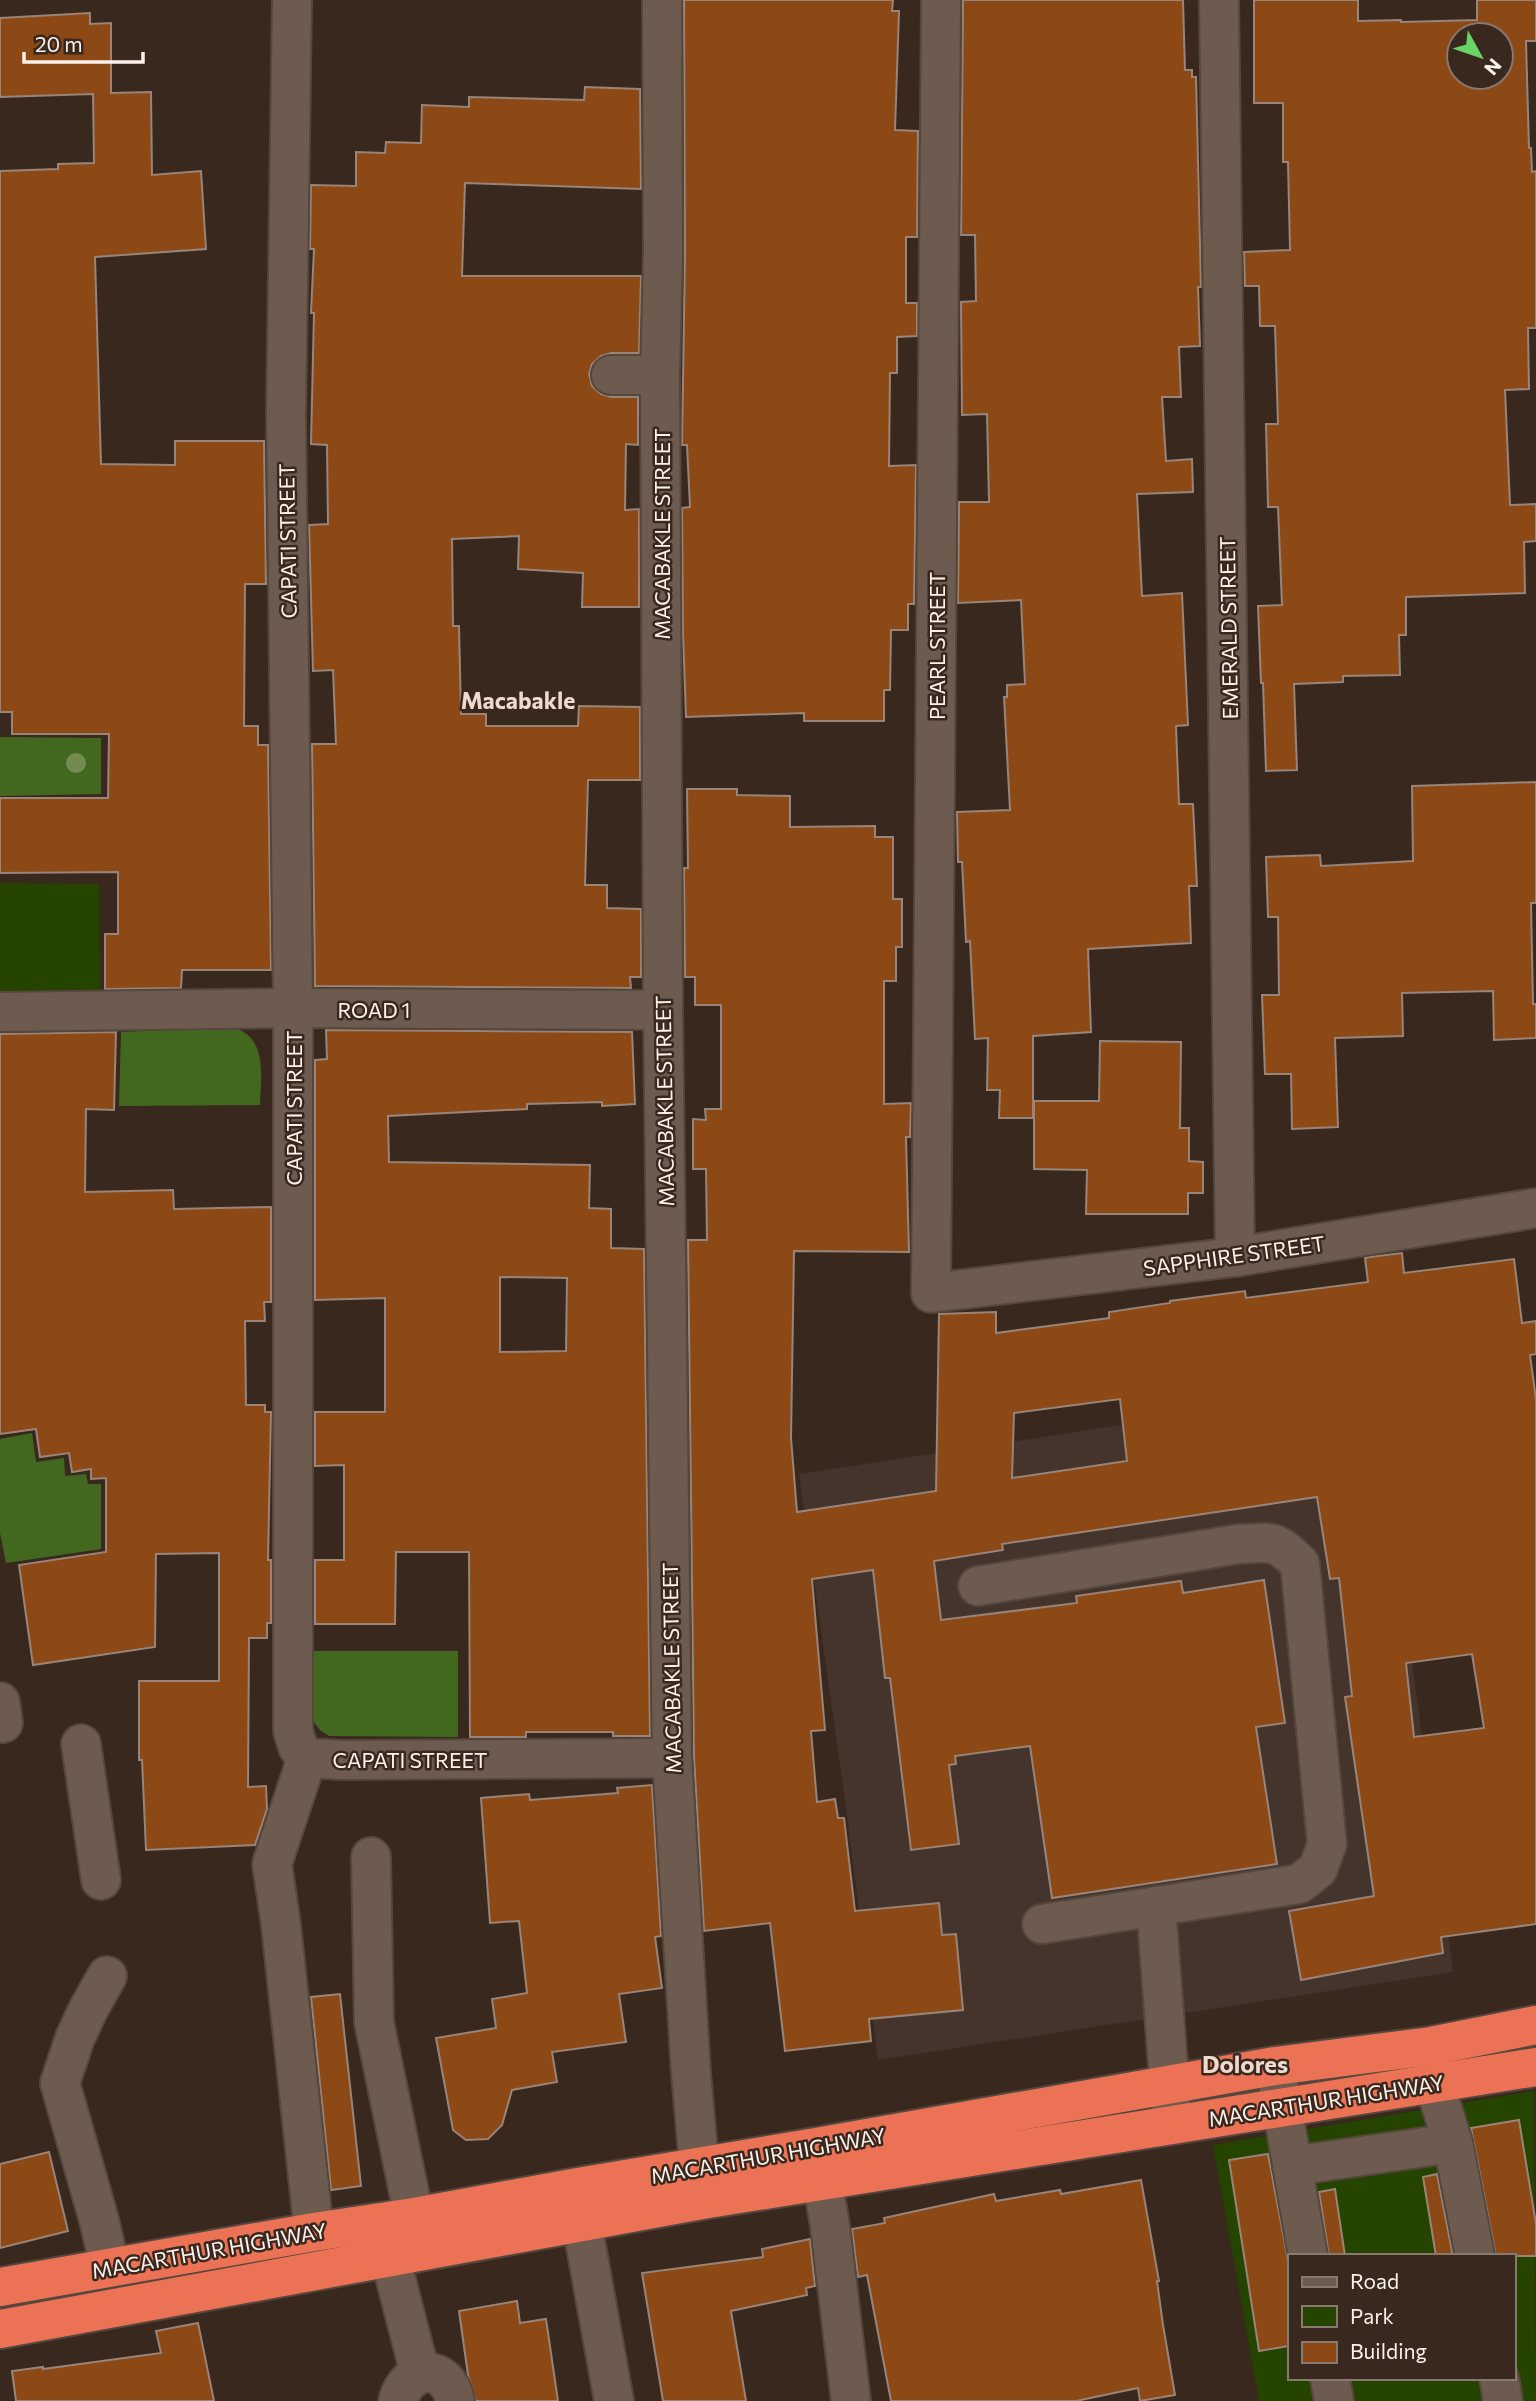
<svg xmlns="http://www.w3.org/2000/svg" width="1536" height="2401" font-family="Commissioner,sans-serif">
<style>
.education{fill:#45342b}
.green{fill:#244400;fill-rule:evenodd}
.forest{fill:#42681f}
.building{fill:#8d4915;stroke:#988478;stroke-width:2;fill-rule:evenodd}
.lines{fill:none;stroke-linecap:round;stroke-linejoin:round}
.minor-casing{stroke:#55473d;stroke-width:42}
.highway-casing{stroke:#55473d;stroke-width:42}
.minor{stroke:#6e5b50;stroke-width:38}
.highway{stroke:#ec7256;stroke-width:38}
.tree{fill:#748b50}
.labels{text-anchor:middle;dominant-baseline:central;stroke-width:5;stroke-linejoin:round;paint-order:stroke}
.street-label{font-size:21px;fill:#fcf1ea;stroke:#39281e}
.neighbourhood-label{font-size:23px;font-weight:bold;fill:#f0dacd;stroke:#39281e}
.quarter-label{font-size:24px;font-weight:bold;fill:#f0dacd;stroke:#39281e}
</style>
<rect width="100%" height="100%" fill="#39281e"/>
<path class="education" d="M1372,1387L1416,1691L1453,1972L878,2060L844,1793L799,1474Z"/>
<g class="green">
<path d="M0,883L99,884L100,992H0Z"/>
<path d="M1534,2091L1536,2401H1259L1213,2145ZM1289,2256H1513V2378H1289Z"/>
</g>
<g class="forest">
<path d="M0,737L101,738V794L0,796Z"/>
<path d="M232,1027C268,1037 261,1075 260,1105L119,1106L121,1032Z"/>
<path d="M32,1433L36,1462L64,1458L65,1476L86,1474L88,1484H101V1549L6,1563L0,1533V1439Z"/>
<path d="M311,1651H458V1737L329,1736L320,1730L311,1718Z"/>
</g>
<g class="building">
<path d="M684,0H893L892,11H899L895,130L918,131L917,237H906V303H917V336L897,337V373H890L889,466L916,465L914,604H908V630H891L890,690H884V721H804V713L686,717L683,634L682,508L690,507L687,445H682L685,253Z"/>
<path d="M963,0H1183L1185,70H1192V77H1196L1201,287H1198L1200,346L1179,347L1181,397H1162L1166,461L1192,459L1193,492L1137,494L1142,596L1182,593L1188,725L1176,726L1179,804H1193L1197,886H1189L1191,943L1088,949L1091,1032L1033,1036V1118H999L1000,1090H987L988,1038L975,1039L970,941L966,942L962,862H958L957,812L1010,810L1004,697H1007V685L1025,684L1021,600L958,603L959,502H989L987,414L962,415L961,302L976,301L975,235H961Z"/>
<path d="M1254,0H1358V21L1401,20V22L1477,20V0H1536V41H1526L1529,148H1531L1532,172L1536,171V328H1528L1529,389L1505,390L1510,505L1536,504V541L1524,542L1525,593L1406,597V635H1399L1400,675L1343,676V682L1294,684L1297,770L1266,771L1263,683H1261L1258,606L1282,605L1278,507H1268L1266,424H1278L1275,326H1260L1259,286H1245L1244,252L1290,250L1288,162H1283V103H1254ZM1459,35H1501V77H1459Z"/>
<path d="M90,13V24L111,23V93L151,92L152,175L201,171L206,249L95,257L101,464L175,465V441H264L266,584H245L244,726H258V745H268L271,970H182L181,988L105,989V934H118V872L0,873V798H108L109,734H12V712H0V171L58,169V164L94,163L93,94L0,97V18Z"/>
<path d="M585,87L640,89L641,189L465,183L462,276H641L639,353H611L601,356L592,364L589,374L592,386L601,394L611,397H638V445L626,444L625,510L639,509V607H582L583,573L518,569L519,536L452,539L453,626H459L461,714H486V726H578L579,706L640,707V780H588L585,885H607V908L641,909V977H630L631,988L315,986L312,744H336L333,670L313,671L309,525L328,524L327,445L311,444L314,313H311L314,249H310L311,185L356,186V152L385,153L386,142L421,143L422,105L469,107V97L584,100Z"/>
<path d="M1536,782V903H1531L1533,1004H1536V1038L1494,1040L1493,991L1402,993L1403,1036L1335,1038L1338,1127L1292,1129L1291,1074H1265L1262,995H1279L1278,917H1268L1266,857L1320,855L1321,866L1413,861L1412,786Z"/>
<path d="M687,789H737V795L790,796V827L875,826V837H893V899H902V947H896V981H884V1104L911,1103L910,1137H906L909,1252L794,1251L791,1438L797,1512L936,1491L939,1314L996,1312V1333L1109,1318V1312L1170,1303V1301L1245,1291L1246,1298L1368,1282L1365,1258L1370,1257L1402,1253L1404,1273L1514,1259L1522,1323L1536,1321V1354L1530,1355L1536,1399V1924L1441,1937L1443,1953L1301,1980L1289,1911L1374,1896L1345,1697L1352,1696L1339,1578L1330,1579L1317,1497L1002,1544L1003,1550L934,1561L941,1620L1077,1603L1076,1596L1181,1581L1183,1593L1264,1580L1285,1723L1256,1727L1277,1864L1052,1898L1030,1746L955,1756L956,1764L949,1765L959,1844L911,1850L890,1678H885L873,1570L812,1579L825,1730L811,1731L817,1802L835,1799L838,1818H844L855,1911L939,1903L942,1935L956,1934L963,2010L869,2019L871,2041L785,2051L770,1923L704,1931L694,1757L688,1240H707L706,1169H693V1119L706,1120L705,1109H721V1005H695V977H685L684,868H688ZM1120,1399L1127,1461L1012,1478L1014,1413ZM1472,1654L1484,1728L1414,1737L1406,1663Z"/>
<path d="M326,1030L632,1032L635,1104L602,1106V1102L527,1104V1109L388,1116L389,1162L590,1165L589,1208L611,1209V1248L644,1249L650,1736H613V1732H526V1737H470L469,1552H396L395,1624H315V1560H344V1465L315,1466V1412H385V1298L315,1300V1060L327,1059ZM500,1277L567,1278L566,1351L500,1352Z"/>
<path d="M116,1032L114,1110L86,1109L85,1192L173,1190L174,1209L271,1207V1302H264L265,1321H245L246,1405H265V1412H271L268,1560H271V1623H267V1638H249L248,1787L266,1786L267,1809L255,1845L146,1850L142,1760H139V1681H219V1553L156,1554L155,1647L33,1665L19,1565L106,1552V1478L91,1479V1469L72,1472L69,1453L40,1457L36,1429L0,1434V1034Z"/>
<path d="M1100,1041L1181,1042L1180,1128H1189V1161L1203,1162V1193H1188V1214H1086L1087,1170L1034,1169V1101H1099Z"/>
<path d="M652,1785L661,1936L655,1937L662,1988L619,1994L626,2042L552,2052L557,2082L512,2090L502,2125L488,2139L466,2140L453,2130L436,2038L496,2028L492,1999L527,1993L519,1921L490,1923L481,1798L529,1794L530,1800L618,1793L617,1788Z"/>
<path d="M340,1994L361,2186L331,2190L311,1997Z"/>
<path d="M1519,2120L1536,2224V2256H1496L1471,2128Z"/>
<path d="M49,2152L68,2231L0,2248V2164Z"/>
<path d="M1268,2154L1289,2266V2346L1259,2351L1229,2160Z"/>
<path d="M1437,2174L1453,2256H1436L1423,2177Z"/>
<path d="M1141,2180L1159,2281H1157L1163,2325L1175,2395L1140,2401L1138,2388L1076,2401H891L867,2275L858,2277L852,2229L885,2223L884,2218L994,2194L996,2201L1060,2190L1061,2194Z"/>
<path d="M1335,2189L1345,2256H1329L1319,2192Z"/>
<path d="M810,2239L815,2286L806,2288L807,2295L731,2311L746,2401H663L642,2273L763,2257L762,2249Z"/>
<path d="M517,2301L520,2323L546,2319L558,2401H476L468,2375L459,2311Z"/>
<path d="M198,2323L214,2401H16L12,2371L43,2367V2369L161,2353L156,2331Z"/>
</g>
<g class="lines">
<g class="minor-casing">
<g id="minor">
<path d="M292,0L286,414L293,1008V1731L298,1747L307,1758L343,1760L672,1758"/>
<path d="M662,0L663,253L660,375L663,1010L672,1758L691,2073L702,2198"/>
<path d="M941,0L931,1293L1235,1257L1536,1208"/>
<path d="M1219,0L1235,1257"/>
<path d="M611,375H660"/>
<path d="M0,1012L293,1008L663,1010"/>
<path d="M978,1586L1239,1544C1273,1543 1274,1538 1300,1564L1327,1844L1318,1869L1299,1884L1042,1924"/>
<path d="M0,1702L3,1723"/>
<path d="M81,1744L101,1880"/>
<path d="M307,1758L272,1864L281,1925L314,2232"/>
<path d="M371,1857L374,2022L414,2217"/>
<path d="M1156,1906L1172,2119"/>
<path d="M107,1976L88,2010L75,2038L60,2083L99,2220L110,2267"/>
<path d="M1431,2049L1434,2083L1453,2143L1475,2256"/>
<path d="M1275,2066L1308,2256"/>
<path d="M817,2149L830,2226L851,2401"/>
<path d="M1292,2166L1453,2143"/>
<path d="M578,2189L582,2224L614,2401"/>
<path d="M390,2257L420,2373"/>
<path d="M1330,2378L1334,2401"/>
<path d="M1499,2378L1503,2401"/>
<path d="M398,2401C408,2364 448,2363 455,2401"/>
</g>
</g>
<g class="highway-casing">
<g id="highway">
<path d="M0,2287L314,2232L414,2217L578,2187L816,2147L1275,2066L1431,2046L1536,2025"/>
<path d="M0,2329L702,2200L1536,2067"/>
</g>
</g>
<use href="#minor" class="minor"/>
<use href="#highway" class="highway"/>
</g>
<circle class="tree" cx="76" cy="763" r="10"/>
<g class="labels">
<g class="street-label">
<text transform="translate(661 534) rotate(-90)">MACABAKLE STREET</text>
<text transform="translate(287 541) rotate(-91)">CAPATI STREET</text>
<text transform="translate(1228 628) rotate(-91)">EMERALD STREET</text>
<text transform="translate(936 646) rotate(-90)">PEARL STREET</text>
<text x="374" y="1009">ROAD 1</text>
<text transform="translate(664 1101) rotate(-91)">MACABAKLE STREET</text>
<text transform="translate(293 1108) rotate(-90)">CAPATI STREET</text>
<text transform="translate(1234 1255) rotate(-8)">SAPPHIRE STREET</text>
<text transform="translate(671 1668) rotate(-91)">MACABAKLE STREET</text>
<text x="410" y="1759">CAPATI STREET</text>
<text transform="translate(1326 2100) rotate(-9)">MACARTHUR HIGHWAY</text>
<text transform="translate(768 2155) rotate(-10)">MACARTHUR HIGHWAY</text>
<text transform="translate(209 2250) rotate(-10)">MACARTHUR HIGHWAY</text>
</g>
<g class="neighbourhood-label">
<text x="518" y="700">Macabakle</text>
</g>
<g class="quarter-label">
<text x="1245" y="2063">Dolores</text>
</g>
</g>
<rect x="1288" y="2254" width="228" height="126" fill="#39281e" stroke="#877870" stroke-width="2"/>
<rect x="1302" y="2277" width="35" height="10" fill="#6e5b50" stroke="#877870" stroke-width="2"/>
<text x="1350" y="2289" font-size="21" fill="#fcf1ea">Road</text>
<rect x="1302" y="2306" width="35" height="21" fill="#244400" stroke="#877870" stroke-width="2"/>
<text x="1350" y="2324" font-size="21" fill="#fcf1ea">Park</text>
<rect x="1302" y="2342" width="35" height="21" fill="#8d4915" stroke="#877870" stroke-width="2"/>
<text x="1350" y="2359" font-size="21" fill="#fcf1ea">Building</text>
<g transform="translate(1480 56) rotate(130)"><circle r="33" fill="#39281e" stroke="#877870" stroke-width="2"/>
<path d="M0-5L12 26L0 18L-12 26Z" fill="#68d465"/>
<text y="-10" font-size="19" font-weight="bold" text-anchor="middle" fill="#fcf1ea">N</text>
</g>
<path d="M24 52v10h119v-10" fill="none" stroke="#fcf1ea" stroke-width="3.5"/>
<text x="35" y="52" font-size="21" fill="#fcf1ea" stroke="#39281e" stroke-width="5" paint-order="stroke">20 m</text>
</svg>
